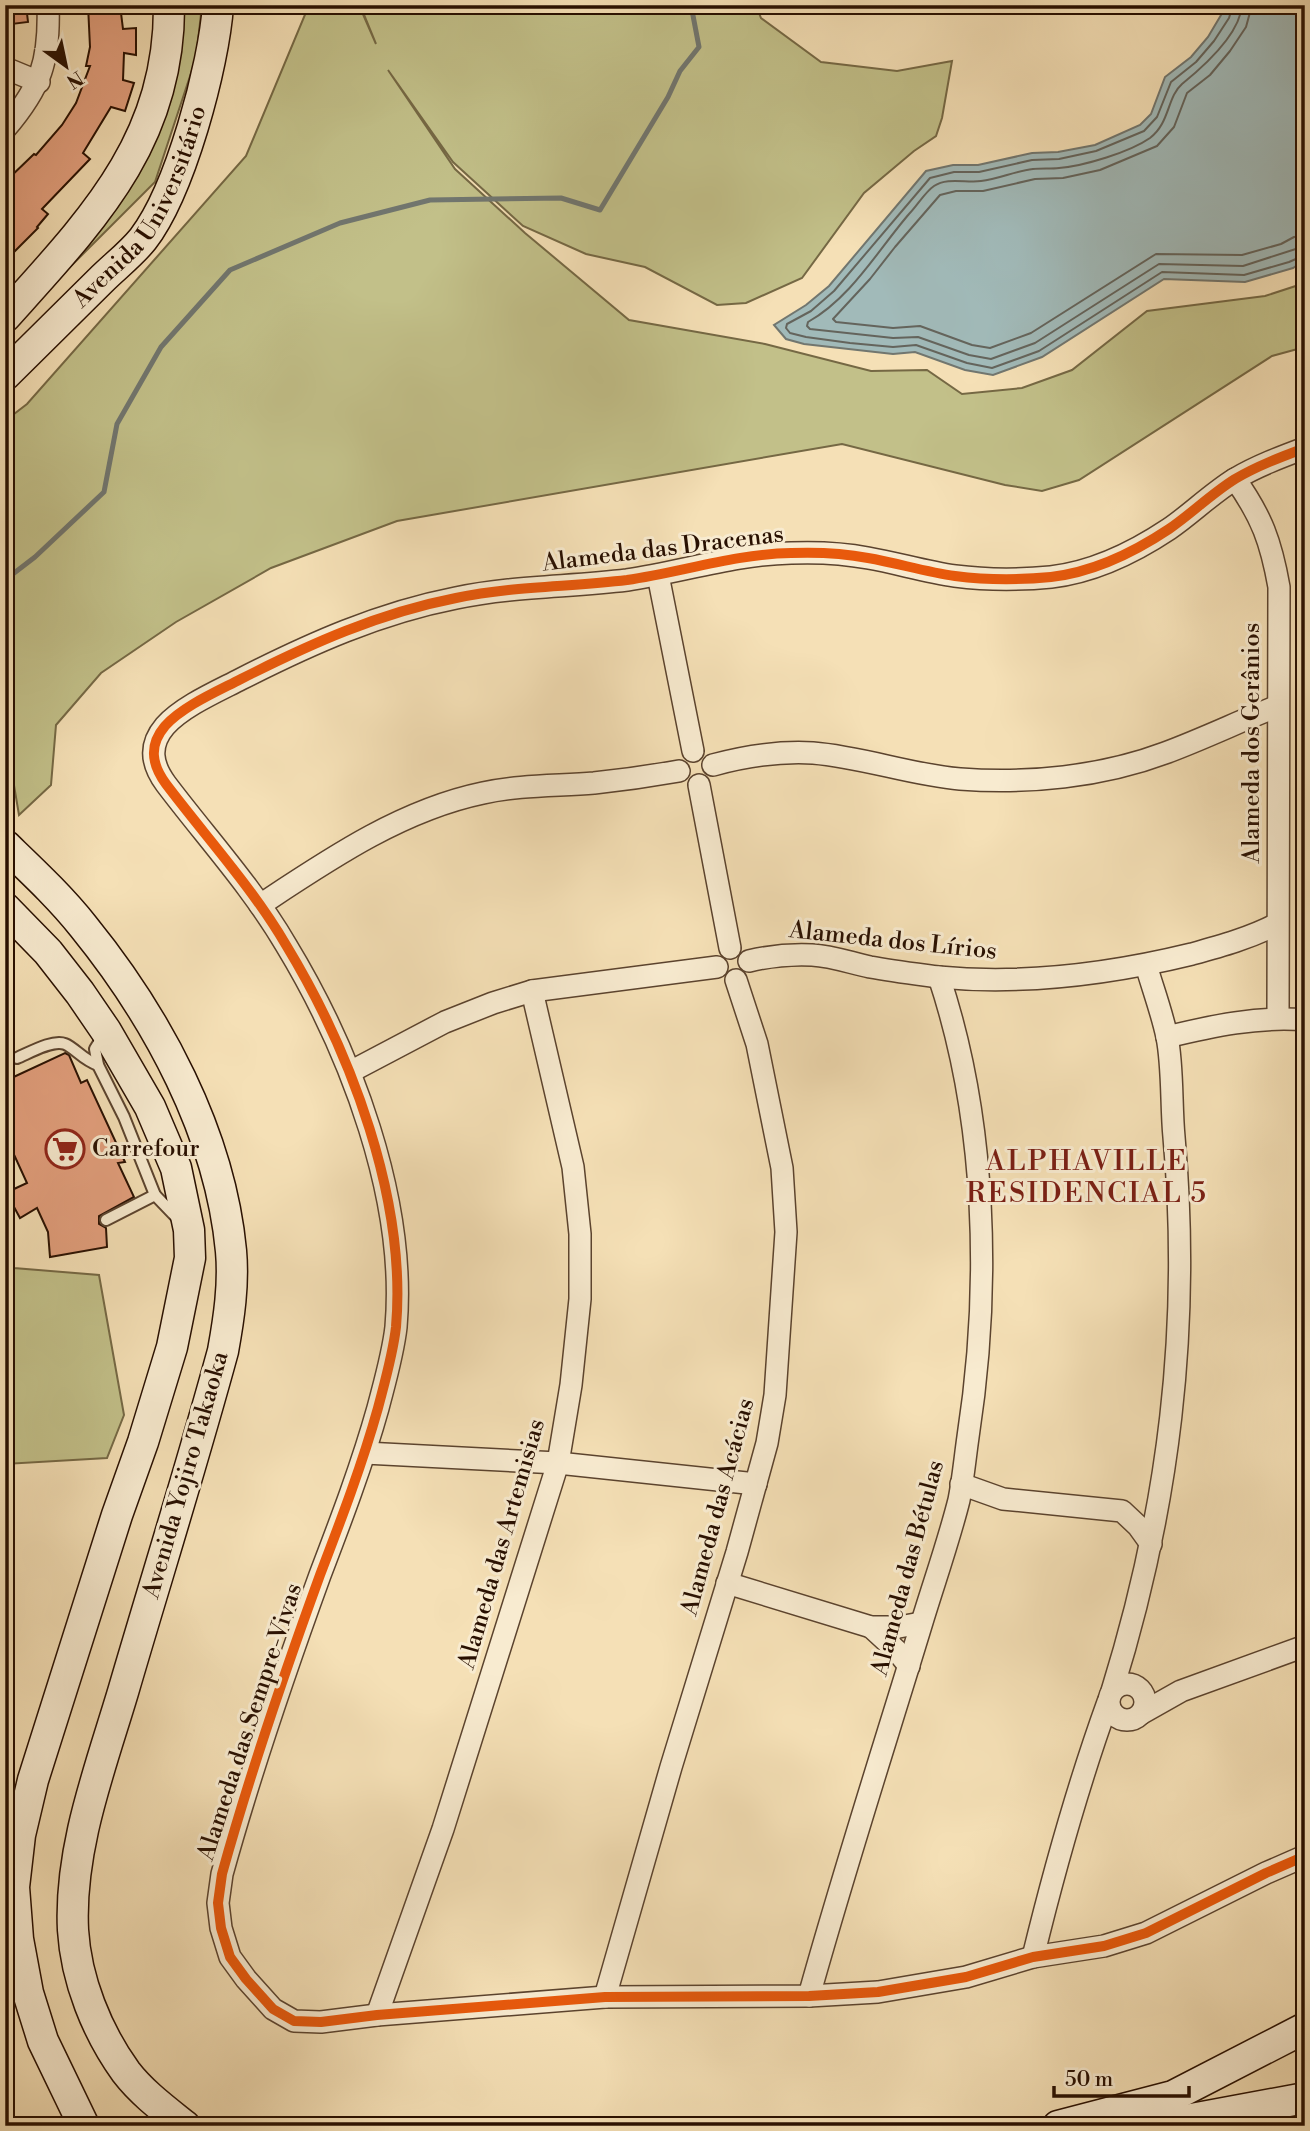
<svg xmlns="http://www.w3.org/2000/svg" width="1310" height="2131" font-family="'Libre Bodoni',serif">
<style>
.green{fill:#c2c089;stroke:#756844;stroke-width:2}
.water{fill:#a1bab9;stroke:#71766f;stroke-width:2}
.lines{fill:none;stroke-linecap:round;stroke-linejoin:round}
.shore{stroke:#64645c;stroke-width:2}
.stream{stroke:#71766f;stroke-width:5}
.building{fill:#e39f7d;stroke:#280f00;stroke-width:2}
.lane-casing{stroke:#5b432e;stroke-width:14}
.street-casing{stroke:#5b432e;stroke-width:24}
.secondary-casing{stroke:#280f00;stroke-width:33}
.lane{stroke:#f8ebd0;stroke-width:10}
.street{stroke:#f8ebd0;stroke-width:21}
.secondary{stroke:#f8ebd0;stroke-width:30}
.cycleway-casing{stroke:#f8ebd0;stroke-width:15}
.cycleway{stroke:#e8590c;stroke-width:10}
.labels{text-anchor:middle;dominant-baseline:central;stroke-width:6;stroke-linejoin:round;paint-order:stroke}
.street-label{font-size:24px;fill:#280f00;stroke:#f8ebd0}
.poi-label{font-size:24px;fill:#280f00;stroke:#f8ebd0;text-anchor:start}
.quarter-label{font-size:28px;letter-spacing:2px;fill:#7a1f14;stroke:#f8ebd0}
</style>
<rect width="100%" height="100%" fill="#f5e0b6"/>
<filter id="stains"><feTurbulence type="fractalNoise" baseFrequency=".00286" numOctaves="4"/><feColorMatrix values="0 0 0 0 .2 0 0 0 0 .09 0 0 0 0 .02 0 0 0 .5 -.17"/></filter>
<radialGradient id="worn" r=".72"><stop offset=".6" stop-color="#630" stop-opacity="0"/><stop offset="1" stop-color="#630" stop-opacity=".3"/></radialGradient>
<g class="green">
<path d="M176,5H202L196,58L155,182L5,332V325L136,174Z"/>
<path d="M309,5H359L376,44L360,5H756L761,18L821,62L897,71L952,61L942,118L936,136L914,151L864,193L802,278L746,303L717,305L645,267L586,254L523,226L453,162L388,70L455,169L525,233L629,320L765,344L871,371L927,370L962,394L1022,388L1072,370L1147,311L1265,296L1305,283V347L1272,356L1079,480L1042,491L1005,485L842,444L397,521L271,568L176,622L101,673L56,725L51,785L19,815L5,732V421L27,404L246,156Z"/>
<path d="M5,1241L14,1268L99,1275L124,1415L107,1458L5,1464Z"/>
</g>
<path class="water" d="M1227,5H1305V260L1293,268L1245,282L1164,279L1042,357L993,375L965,370L915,352L893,354L804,344L786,339L774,325L806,305L829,286L926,171L953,165H978L1032,153L1058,152L1095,145L1140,125L1151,114L1165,77L1191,57L1208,37Z"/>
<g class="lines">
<g class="shore">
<path d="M1233,5L1229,18L1214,41L1196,62L1171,82L1157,117L1144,131L1096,151L1059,159L1032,160L979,172H954L930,178L834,291L811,311L787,324L786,328L790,333L806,337L850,343L893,347L916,345L967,363L992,368L1039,351L1162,272L1244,275L1289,262L1305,255"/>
<path d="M1242,5C1240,34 1203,67 1182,84C1167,97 1170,123 1150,138C1130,152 1084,166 1059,168C1051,169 1042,168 1033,169C1015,171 999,179 981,181C966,183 947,177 934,186C925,192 917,206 909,214C878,250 851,298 808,322L807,326L810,329L893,338L918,337L969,355L991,359L1035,343L1159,264L1243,266L1305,246"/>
<path d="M1252,5L1246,27L1230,51L1210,75L1187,93L1174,127L1157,146L1100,170L1063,178L1035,179L983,191H956L940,195L895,247L870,279L833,319L836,322L893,328L920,326L972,345L990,348L1031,333L1156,254L1242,255L1281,244L1294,237L1305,236"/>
</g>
<path class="stream" d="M5,580L35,557L104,492L117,424L161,347L230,270L340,223L430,200L561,198L600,210L668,97L680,71L699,47L691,5"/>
</g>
<g class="building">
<path d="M10,5H26L28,22L12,24Z"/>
<path d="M88,5H120L123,29L136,28V55L124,53L123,80L134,83L125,111L111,107L83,153L90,159L42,209L48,214L37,227L38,228L13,253L5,245V182L34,154L36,155L62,125L76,103L90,66H86L90,47Z"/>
<path d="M65,1053L69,1055L81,1083L87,1080L125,1162L118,1163L134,1197L99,1216V1224L106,1228L107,1247L50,1257L48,1232L37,1208L20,1218L14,1207V1189L27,1183L5,1135V1081Z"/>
</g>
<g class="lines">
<g class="lane-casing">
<g id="lane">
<path d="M105,1033L95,1049L98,1065L124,1117L155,1195L179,1220"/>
<path d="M17,1058C29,1053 53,1039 65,1044C75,1048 83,1060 98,1065"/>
<path d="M106,1220L155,1195"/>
</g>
</g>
<g class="street-casing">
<g id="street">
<path d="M5,68L39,82"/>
<path d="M5,129C41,87 50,61 48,5"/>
<path d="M1305,448C1281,457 1257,466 1235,479C1211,494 1191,514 1169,529C1133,553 1094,572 1051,577C1020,580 986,580 955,576C926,572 897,563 868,558C842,553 817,552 791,553C735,554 682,572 627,580C570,587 512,586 456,598C379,613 310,644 241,679C218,691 183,706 165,726C148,746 152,765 166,784C206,837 252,887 286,945C351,1052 407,1200 396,1327C393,1354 385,1381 378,1408C362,1465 341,1520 320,1575C284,1674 250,1773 222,1874L218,1903L221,1928L230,1957L246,1979L273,2009L294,2021L321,2022L377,2015L605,1997L809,1996L878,1992L966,1977L1033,1957L1104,1946L1146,1933L1266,1873L1305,1856"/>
<path d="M1235,479C1262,517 1271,542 1279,587L1278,1017"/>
<path d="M658,575L693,751"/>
<path d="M713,765C746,756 779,751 813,753C863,757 911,775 960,779C1028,784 1101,777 1165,753C1203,739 1240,721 1278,706"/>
<path d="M699,785L730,948"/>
<path d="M260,905C328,860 401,810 483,793C519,785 557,786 594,783C623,780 651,776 679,771"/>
<path d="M749,961C770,956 791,954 812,955C832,956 851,963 870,967C892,971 916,974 938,977C1023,985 1110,974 1192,954C1221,946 1250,938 1277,924"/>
<path d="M1167,1037C1212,1026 1259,1016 1305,1020"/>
<path d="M350,1072L445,1022L493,1003L532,991L717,967"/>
<path d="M365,1453L558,1463L756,1484"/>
<path d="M961,1484L1003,1499L1122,1511L1138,1526L1151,1544"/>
<path d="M727,1583L871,1627H899L921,1623"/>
<path d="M871,1627L896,1650L909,1666"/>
<circle cx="1127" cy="1702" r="18"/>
<path d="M1112,1691C1169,1508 1191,1328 1174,1137C1171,1106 1173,1066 1167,1037C1162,1013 1153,989 1146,965"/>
<path d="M1142,1713L1181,1691L1305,1646"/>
<path d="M1033,1957C1054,1871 1078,1785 1108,1702"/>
<path d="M809,1996C843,1874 882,1753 919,1632C932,1588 948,1544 959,1500C963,1480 965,1458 968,1437C991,1288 987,1121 939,977"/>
<path d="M605,1997L671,1767L737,1552L767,1443L775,1395L786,1232L782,1168L757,1044L736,980"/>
<path d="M377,2015L443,1829L558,1463L571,1385L580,1299V1234L573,1167L532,991"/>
</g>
</g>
<g class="secondary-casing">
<g id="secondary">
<path d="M5,317C91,221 170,142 169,5"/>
<path id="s1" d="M5,375C37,343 69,312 101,280C114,267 131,254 143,239C180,191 214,66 218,5"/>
<path d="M5,845C32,871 60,897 83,926C157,1017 220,1133 231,1251C234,1284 229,1318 223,1351C192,1465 156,1579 123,1692C100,1769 69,1849 73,1930C76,1980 97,2032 126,2072C142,2093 165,2110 185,2126"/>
<path d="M5,908L48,952L80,993L106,1031L150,1107L176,1168L189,1230L190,1258L172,1347L143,1442L117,1515L33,1780L20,1835L14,1887L18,1939L28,1993L43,2041L84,2126"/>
<path d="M1058,2126L1173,2096L1305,2028"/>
<path d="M1154,2126L1305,2098"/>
</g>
</g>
<use href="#lane" class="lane"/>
<use href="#street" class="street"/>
<use href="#secondary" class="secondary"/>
<g class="cycleway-casing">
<path id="cycleway" d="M1305,448C1281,457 1257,466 1235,479C1211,494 1191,514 1169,529C1133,553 1094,572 1051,577C1020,580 986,580 955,576C926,572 897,563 868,558C842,553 817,552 791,553C735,554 682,572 627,580C570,587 512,586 456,598C379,613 310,644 241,679C218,691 183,706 165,726C148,746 152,765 166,784C206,837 252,887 286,945C351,1052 407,1200 396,1327C393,1354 385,1381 378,1408C362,1465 341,1520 320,1575C284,1674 250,1773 222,1874L218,1903L221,1928L230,1957L246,1979L273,2009L294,2021L321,2022L377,2015L605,1997L809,1996L878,1992L966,1977L1033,1957L1104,1946L1146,1933L1266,1873L1305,1856"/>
</g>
<use href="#cycleway" class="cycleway"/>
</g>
<defs>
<g id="supermarket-ring" transform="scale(2.0125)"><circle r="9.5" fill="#f8ebd0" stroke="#8f2418" stroke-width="1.5"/><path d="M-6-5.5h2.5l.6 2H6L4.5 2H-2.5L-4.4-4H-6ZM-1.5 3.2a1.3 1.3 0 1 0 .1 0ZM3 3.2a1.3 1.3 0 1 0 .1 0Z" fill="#8f2418"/></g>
</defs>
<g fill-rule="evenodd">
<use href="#supermarket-ring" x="65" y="1149"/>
</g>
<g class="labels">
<g class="street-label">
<text stroke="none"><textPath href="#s1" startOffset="220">Avenida Universitário</textPath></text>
<text transform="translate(663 549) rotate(-7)">Alameda das Dracenas</text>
<text transform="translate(1252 743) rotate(-90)">Alameda dos Gerânios</text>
<text transform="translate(893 941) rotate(6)">Alameda dos Lírios</text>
<text transform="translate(186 1475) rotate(-74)">Avenida Yojiro Takaoka</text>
<text transform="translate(718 1507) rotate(-75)">Alameda das Acácias</text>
<text transform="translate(502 1544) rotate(-74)">Alameda das Artemisias</text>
<text transform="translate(908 1568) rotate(-75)">Alameda das Bétulas</text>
<text transform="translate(250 1722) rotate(-72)">Alameda das Sempre-Vivas</text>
</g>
<g class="poi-label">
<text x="92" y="1149">Carrefour</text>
</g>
<g class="quarter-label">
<text x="1087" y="1161">ALPHAVILLE<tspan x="1087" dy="32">RESIDENCIAL 5</tspan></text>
</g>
</g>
<rect width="1310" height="2131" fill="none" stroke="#f5e0b6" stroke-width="28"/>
<rect x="7" y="7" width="1296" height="2117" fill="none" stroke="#280f00" stroke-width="3.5"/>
<rect x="14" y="14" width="1282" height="2103" fill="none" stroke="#280f00" stroke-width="2"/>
<g transform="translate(66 66) rotate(147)" stroke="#f8ebd0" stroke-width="5" paint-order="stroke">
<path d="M0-5L12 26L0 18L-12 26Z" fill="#280f00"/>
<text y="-10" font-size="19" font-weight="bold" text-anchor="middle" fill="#280f00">N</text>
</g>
<path d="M1054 2086v10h135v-10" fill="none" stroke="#280f00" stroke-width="3.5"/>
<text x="1065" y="2086" font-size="21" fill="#280f00" stroke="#f8ebd0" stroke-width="5" paint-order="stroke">50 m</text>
<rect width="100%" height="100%" filter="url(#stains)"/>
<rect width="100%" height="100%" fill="url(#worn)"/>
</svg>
